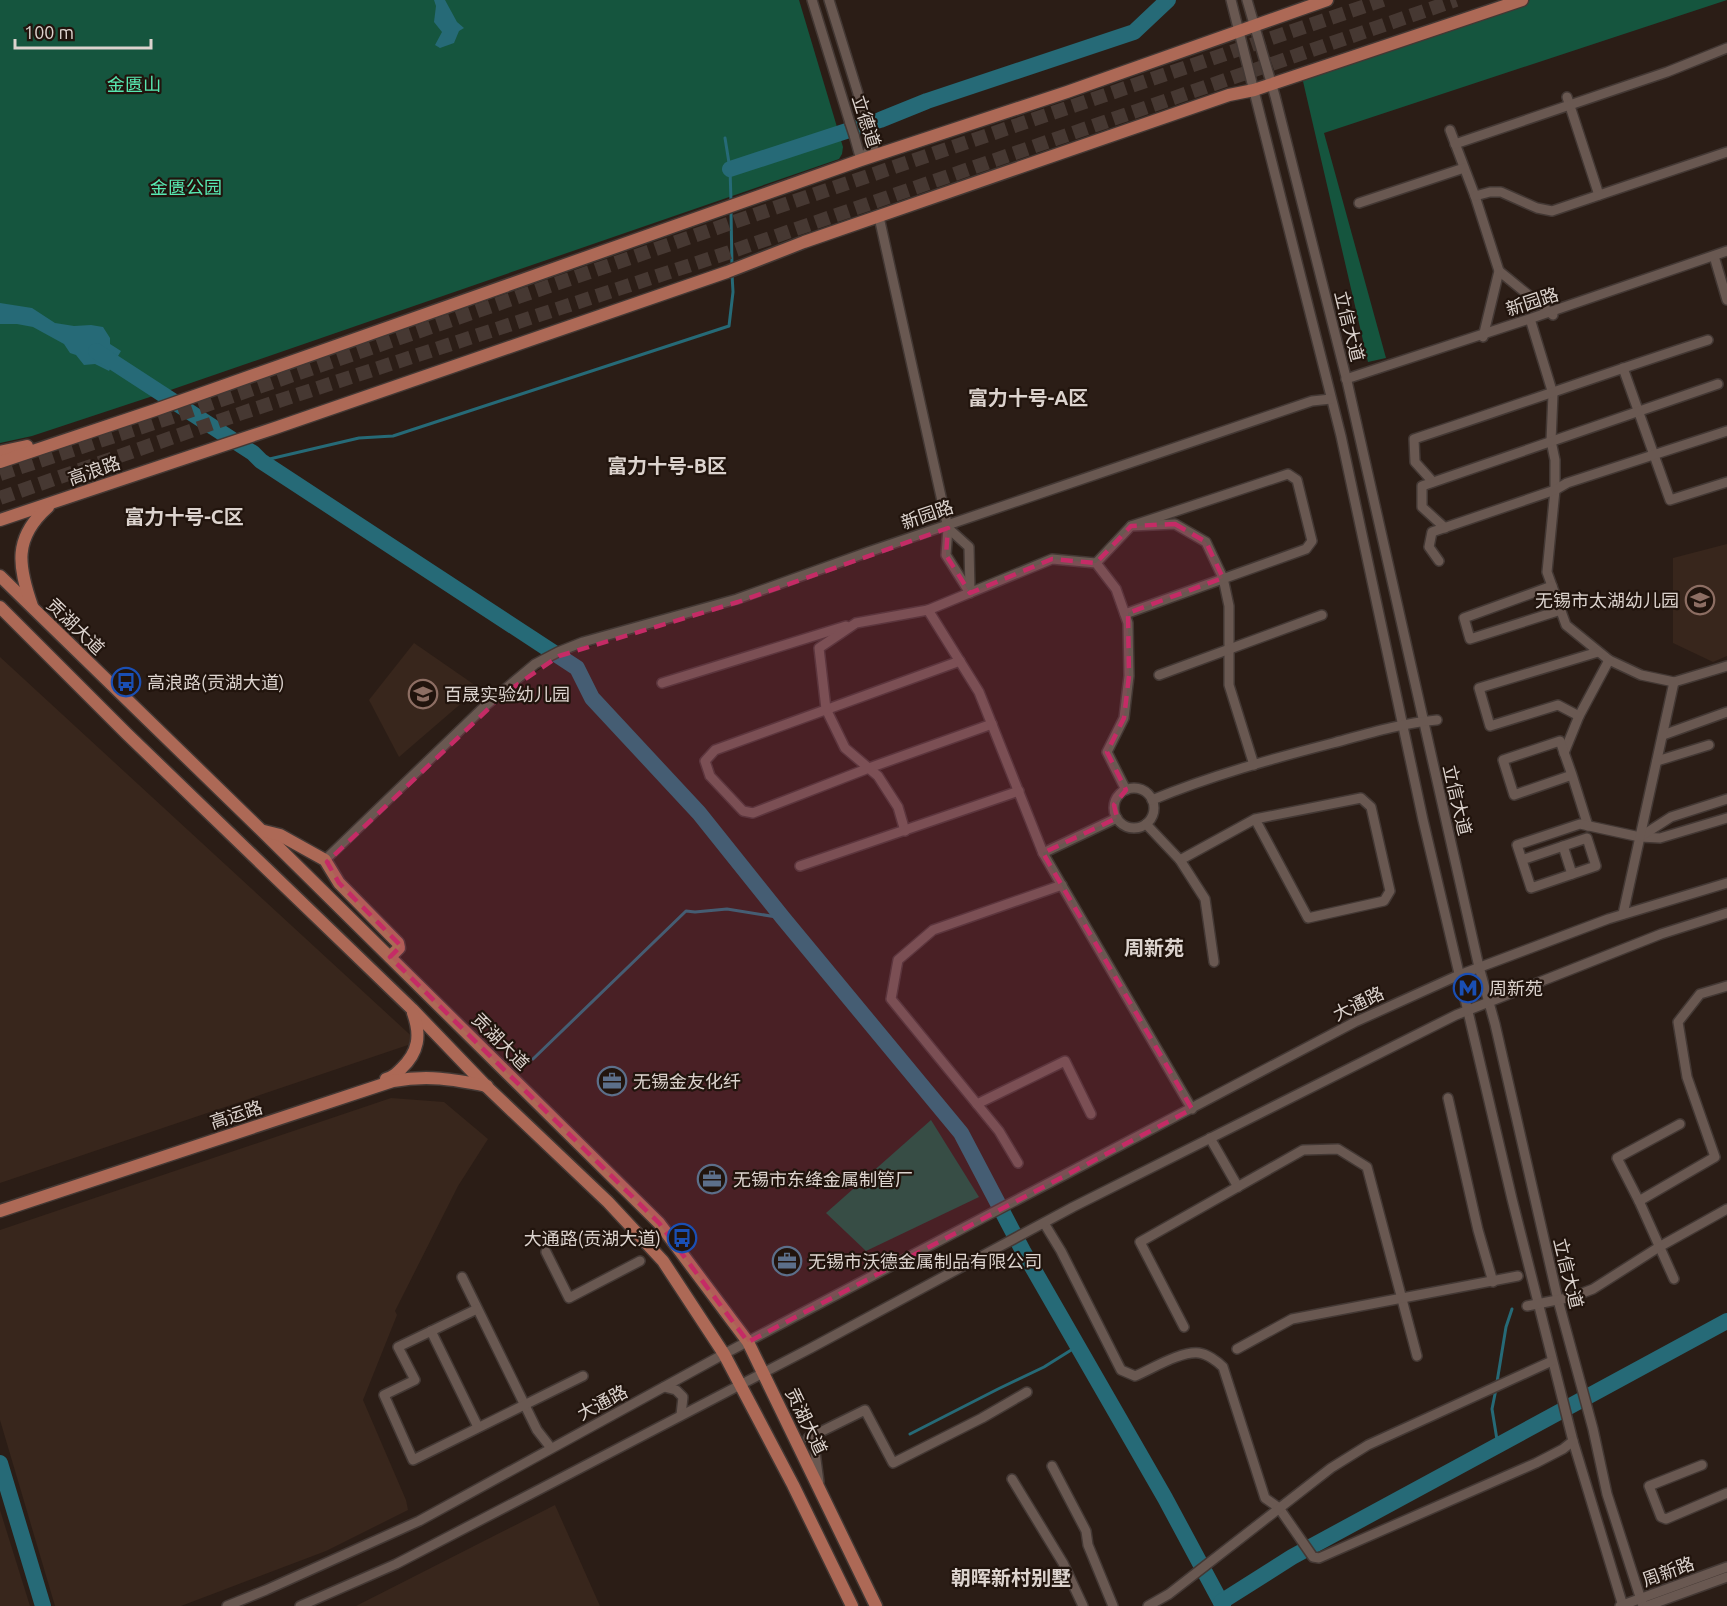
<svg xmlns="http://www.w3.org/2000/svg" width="1727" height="1606" font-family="Ubuntu,'Noto Sans SC',sans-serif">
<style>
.built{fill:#38261c}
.green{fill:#15553e}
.water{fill:#266a77}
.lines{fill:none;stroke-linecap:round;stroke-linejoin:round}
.stream{stroke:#266a77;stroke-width:3}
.river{stroke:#266a77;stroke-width:16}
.highway-tunnel{stroke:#463832;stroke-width:14;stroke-dasharray:14 7;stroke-linecap:butt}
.minor-casing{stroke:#433834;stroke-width:12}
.major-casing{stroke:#433834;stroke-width:15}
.minor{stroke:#695851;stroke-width:9}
.major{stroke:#ad6956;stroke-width:12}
.minor-bridge-casing{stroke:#433834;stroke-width:12;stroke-linecap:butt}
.minor-bridge{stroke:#695851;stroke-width:9}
.marked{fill:#c52b66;fill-opacity:0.2;stroke:#c52b66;stroke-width:4.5;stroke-dasharray:12 8;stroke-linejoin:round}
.labels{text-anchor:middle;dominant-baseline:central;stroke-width:4.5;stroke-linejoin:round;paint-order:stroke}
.park-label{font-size:18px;fill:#58e8b1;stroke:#21140d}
.street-label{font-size:18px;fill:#dcd3ce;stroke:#21140d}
.poi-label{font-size:18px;fill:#dcd3ce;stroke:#21140d;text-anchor:start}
.neighbourhood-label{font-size:20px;font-weight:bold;fill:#dcd3ce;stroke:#21140d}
</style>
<rect width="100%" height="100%" fill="#2b1d16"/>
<g class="built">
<path d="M1727,544V656L1713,662L1673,643V558Z"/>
<path d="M414,643L479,688L399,757L369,700Z"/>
<path d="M0,657L419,1043L408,1045L0,1183Z"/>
<path d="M391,1098L444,1102L488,1139L458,1186L395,1311L397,1315L363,1400L406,1500L408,1510L326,1551L181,1606H55L0,1420V1230Z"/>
<path d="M555,1505L600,1606H356Z"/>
<path d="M0,1510L30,1606H0Z"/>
</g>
<g class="green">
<path d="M0,0H799L843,147L842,154L839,159L156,395L32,436L0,443Z"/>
<path d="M1530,0H1727L1324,133L1386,358L1368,362L1302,77Z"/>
<path d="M931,1120L979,1197L866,1251L826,1213Z"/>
</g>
<g class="water">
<path d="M434,0H445L457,22L464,28L459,31L454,43L440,48L435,45L442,32L434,22L436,6Z"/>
<path d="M0,303L32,308L55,323L74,326L91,325L103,327L110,338V344L121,351L109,371L95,364L84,365L76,355L70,353L64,344L33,327L17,324H0Z"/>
</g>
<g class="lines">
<g class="stream">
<path d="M725,138L730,169L731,201"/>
<path d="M731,211L732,267"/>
<path d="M261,461L359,438L393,436L729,326L733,292L732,274"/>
<path d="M533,1059L686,911L695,912L727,909L783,918"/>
<path d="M1497,1382L1506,1327L1512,1309"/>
<path d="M1496,1389L1492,1409L1498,1446"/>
<path d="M910,1434L998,1389L1044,1367L1076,1347"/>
</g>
<g class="river">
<path d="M730,169L880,120L927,101L1134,32L1168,0"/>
<path d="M96,351L253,453L261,461L577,668L592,698L699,813L783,918L961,1133L1023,1251L1165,1498L1223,1606"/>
<path d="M0,1463L43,1606"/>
<path d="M1221,1602L1292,1557L1727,1321"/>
</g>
<g class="highway-tunnel">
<path d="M0,474L172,417L757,214L1383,0"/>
<path d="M0,498L242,413L727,253L1456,0"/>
</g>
<g class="minor-casing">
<g id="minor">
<path d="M812,0L850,123"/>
<path d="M829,0L874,145L861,160"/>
<path d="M1231,0L1341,436L1423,820L1512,1199L1573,1441L1623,1606"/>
<path d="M1247,0L1275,96L1347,381L1479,967L1495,1024L1558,1300L1593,1429L1607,1494L1643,1606"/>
<path d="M1567,97L1599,195"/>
<path d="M1450,130L1475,196L1499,271L1483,337"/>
<path d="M854,135L861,160"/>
<path d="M1455,144L1667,72L1727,48"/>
<path d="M1475,196L1490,192H1501L1537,208L1552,211L1727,152"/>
<path d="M1359,203L1464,168"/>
<path d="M879,217L948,528L946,555L970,593"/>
<path d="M1714,256L1727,300"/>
<path d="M1499,271L1553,315"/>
<path d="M1531,322L1553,394L1551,441L1555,460V490L1547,572L1566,625L1609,660L1641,675L1674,682L1727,666"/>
<path d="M1623,368L1670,500L1727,482"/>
<path d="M1346,379L1529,319L1727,251"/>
<path d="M1433,482L1415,462L1414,439C1512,407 1609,372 1708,340"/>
<path d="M948,528L969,547L970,590"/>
<path d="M1445,528L1422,507V486L1718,384"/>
<path d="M1439,561L1429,547L1432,532L1555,490L1567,483L1727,431"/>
<path d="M1096,563L1131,526L1175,524L1206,542L1223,578L1229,606V685L1254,765"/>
<path d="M1552,586L1464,618L1470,639L1561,610"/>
<path d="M1125,614L1306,549L1312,541L1297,480L1288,474L1131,526"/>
<path d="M960,661L715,750L705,761L710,776L743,811L753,813L869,768L992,724"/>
<path d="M1159,675L1322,615"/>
<path d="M662,683L846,626"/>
<path d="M1579,716L1609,660"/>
<path d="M1663,735L1727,712"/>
<path d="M1564,753L1579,716L1558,705L1490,726L1479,688L1598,652"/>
<path d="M1657,761L1709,745"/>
<path d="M1572,775L1560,741L1503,760L1514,795L1572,775L1588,826"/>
<circle cx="1134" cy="808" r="20"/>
<path d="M1152,800C1210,776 1271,759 1333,743C1366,734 1402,723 1437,720"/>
<path d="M1117,818L1043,853L1192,1109"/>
<path d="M1146,824L1180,860L1205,899L1214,962"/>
<path d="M905,831L898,807L878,776L845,748L826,709L819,648L856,623L928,610"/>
<path d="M1640,837L1660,838L1727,818"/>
<path d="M1563,846L1572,874"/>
<path d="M1043,853L979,692L928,610L1052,559L1096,563L1116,589L1128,623L1129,676L1124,718L1107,752L1126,790"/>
<path d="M325,860L485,706L535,664L558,652L583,642L737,599L868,552L1312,401L1331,399"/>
<path d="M1180,860L1255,819L1361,798L1371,807L1390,891L1384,901L1308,918L1255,819"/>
<path d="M1522,860L1587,838L1596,866L1531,888L1517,845L1580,824L1640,837L1671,817L1727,799"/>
<path d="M800,866L1019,791"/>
<path d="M1623,914L1674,682"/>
<path d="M1448,1098L1478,1230L1493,1282"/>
<path d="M977,1104L1065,1061L1091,1114"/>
<path d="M1210,1138L1238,1187"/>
<path d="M1018,1163L999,1131L891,999L898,960L933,930L1062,885"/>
<path d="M1639,1201L1617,1158L1680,1124"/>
<path d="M1044,1223L1061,1251L1121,1370L1135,1376C1152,1369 1180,1351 1199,1353C1207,1354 1217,1361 1223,1367L1265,1498L1279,1508L1313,1557L1319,1558L1536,1463L1563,1449L1573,1441"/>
<path d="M546,1252L569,1298L640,1261"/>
<path d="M462,1277L537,1430L551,1448"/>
<path d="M1674,1279L1639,1201L1715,1157L1687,1077L1678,1022L1700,994L1727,986"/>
<path d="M1527,1306L1572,1297L1593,1289L1659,1247L1727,1209"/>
<path d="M477,1309L398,1347L415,1380L384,1395L413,1460L583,1376"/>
<path d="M1184,1327L1140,1242L1303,1150L1338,1149L1367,1167L1417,1356"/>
<path d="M431,1331L478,1427"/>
<path d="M1237,1349L1292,1319L1518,1276"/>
<path d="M664,1387L676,1390L683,1397L681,1415"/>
<path d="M808,1438L865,1410L893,1463L982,1418L1027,1392"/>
<path d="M815,1452L819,1482"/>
<path d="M1702,1465L1649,1486L1661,1517L1666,1519L1727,1493"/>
<path d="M1052,1466L1086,1531L1088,1545L1113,1606"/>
<path d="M1012,1479L1063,1563L1083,1606"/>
<path d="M227,1606L266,1590L419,1521L724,1354L1355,1022L1459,975L1608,919L1727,883"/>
<path d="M300,1606L396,1564L811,1348L1073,1207L1456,1015L1661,934L1727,913"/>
<path d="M1148,1606L1169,1594L1331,1468L1368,1445L1552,1361"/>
<path d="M1620,1606L1727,1567"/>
<path d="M1647,1606L1727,1577"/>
</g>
</g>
<g class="major-casing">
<g id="major">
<path d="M0,452L27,446"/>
<path d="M0,462L155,410L861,160L1067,92L1327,0"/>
<path d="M0,520L278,427L727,272L804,242L1229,95L1254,90L1522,0"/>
<path d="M0,576L261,830L659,1223L748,1342L876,1606"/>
<path d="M32,606C18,566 13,538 48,507"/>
<path d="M0,607L127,734L412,1009L487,1087L608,1202L663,1261L724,1354L793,1485L852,1606"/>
<path d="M264,831L280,835L325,860L339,883L398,943L399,948L390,957"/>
<path d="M386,1079C393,1077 396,1074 401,1069C419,1052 421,1035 413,1013"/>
<path d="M0,1211L393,1081C428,1075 452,1079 487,1086"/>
</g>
</g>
<use href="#minor" class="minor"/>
<use href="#major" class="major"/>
<g class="minor-bridge-casing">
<path id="minor-bridge" d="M850,123L854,135"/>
</g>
<use href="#minor-bridge" class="minor-bridge"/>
</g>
<path class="marked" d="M1175,524L1206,542L1223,578L1128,613L1129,676L1124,718L1107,752L1126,790L1114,805L1117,818L1043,853L1192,1109L748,1342L659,1223L390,957L401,946L339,883L327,862L505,693L559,656L738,602L948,528L946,555L970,593L1052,559L1096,563L1131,526Z"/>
<defs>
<g id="school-ring" transform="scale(1.5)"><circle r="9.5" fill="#21140d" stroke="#8d6e63" stroke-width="1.5"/><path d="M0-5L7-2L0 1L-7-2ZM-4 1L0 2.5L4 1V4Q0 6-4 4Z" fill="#8d6e63"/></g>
<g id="bus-ring" transform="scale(1.5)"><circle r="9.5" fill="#21140d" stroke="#1a4fb4" stroke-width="1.5"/><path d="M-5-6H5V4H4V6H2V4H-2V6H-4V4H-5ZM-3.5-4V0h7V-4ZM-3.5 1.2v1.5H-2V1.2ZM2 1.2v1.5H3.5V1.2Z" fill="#1a4fb4"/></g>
<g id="metro-ring" transform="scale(1.5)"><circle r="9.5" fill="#21140d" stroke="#1a4fb4" stroke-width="1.5"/><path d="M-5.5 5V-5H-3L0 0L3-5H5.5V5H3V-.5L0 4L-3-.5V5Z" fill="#1a4fb4"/></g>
<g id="office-ring" transform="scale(1.5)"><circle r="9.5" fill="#21140d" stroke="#5c6f8a" stroke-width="1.5"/><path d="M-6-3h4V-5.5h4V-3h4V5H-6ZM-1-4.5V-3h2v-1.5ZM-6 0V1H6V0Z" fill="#5c6f8a"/></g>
</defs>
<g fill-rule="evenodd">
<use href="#school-ring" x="1700" y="600"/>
<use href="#bus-ring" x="126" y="682"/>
<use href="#school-ring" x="423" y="694"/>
<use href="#metro-ring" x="1468" y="988"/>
<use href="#office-ring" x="612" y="1081"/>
<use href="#office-ring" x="712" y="1179"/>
<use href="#bus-ring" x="682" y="1238"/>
<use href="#office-ring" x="787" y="1261"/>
</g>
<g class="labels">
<g class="park-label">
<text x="134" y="84">金匮山</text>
<text x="186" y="187">金匮公园</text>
</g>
<g class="street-label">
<text transform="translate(867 121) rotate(72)">立德道</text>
<text transform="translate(1532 301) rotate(-18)">新园路</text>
<text transform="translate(1350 326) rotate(76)">立信大道</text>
<text transform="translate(94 470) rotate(-19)">高浪路</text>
<text transform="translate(927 514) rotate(-19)">新园路</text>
<text transform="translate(76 626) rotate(44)">贡湖大道</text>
<text transform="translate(1458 800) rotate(77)">立信大道</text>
<text transform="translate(1358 1003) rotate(-26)">大通路</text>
<text transform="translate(501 1041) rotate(45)">贡湖大道</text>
<text transform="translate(236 1114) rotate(-18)">高运路</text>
<text transform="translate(1569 1273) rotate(76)">立信大道</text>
<text transform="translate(602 1402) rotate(-28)">大通路</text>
<text transform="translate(807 1421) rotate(64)">贡湖大道</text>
<text transform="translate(1668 1571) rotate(-20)">周新路</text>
</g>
<g class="poi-label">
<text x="1679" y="600" text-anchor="end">无锡市太湖幼儿园</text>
<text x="147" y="682">高浪路(贡湖大道)</text>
<text x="444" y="694">百晟实验幼儿园</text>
<text x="1489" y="988">周新苑</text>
<text x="633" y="1081">无锡金友化纤</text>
<text x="733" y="1179">无锡市东绛金属制管厂</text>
<text x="661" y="1238" text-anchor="end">大通路(贡湖大道)</text>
<text x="808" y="1261">无锡市沃德金属制品有限公司</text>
</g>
<g class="neighbourhood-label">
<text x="1028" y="397">富力十号-A区</text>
<text x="667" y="465">富力十号-B区</text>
<text x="184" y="516">富力十号-C区</text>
<text x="1154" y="947">周新苑</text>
<text x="1011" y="1577">朝晖新村别墅</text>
</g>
</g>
<path d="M15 39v9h136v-9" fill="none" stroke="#dcd3ce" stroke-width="3"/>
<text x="24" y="39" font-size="18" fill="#dcd3ce" stroke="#21140d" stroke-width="4.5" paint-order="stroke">100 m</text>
</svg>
